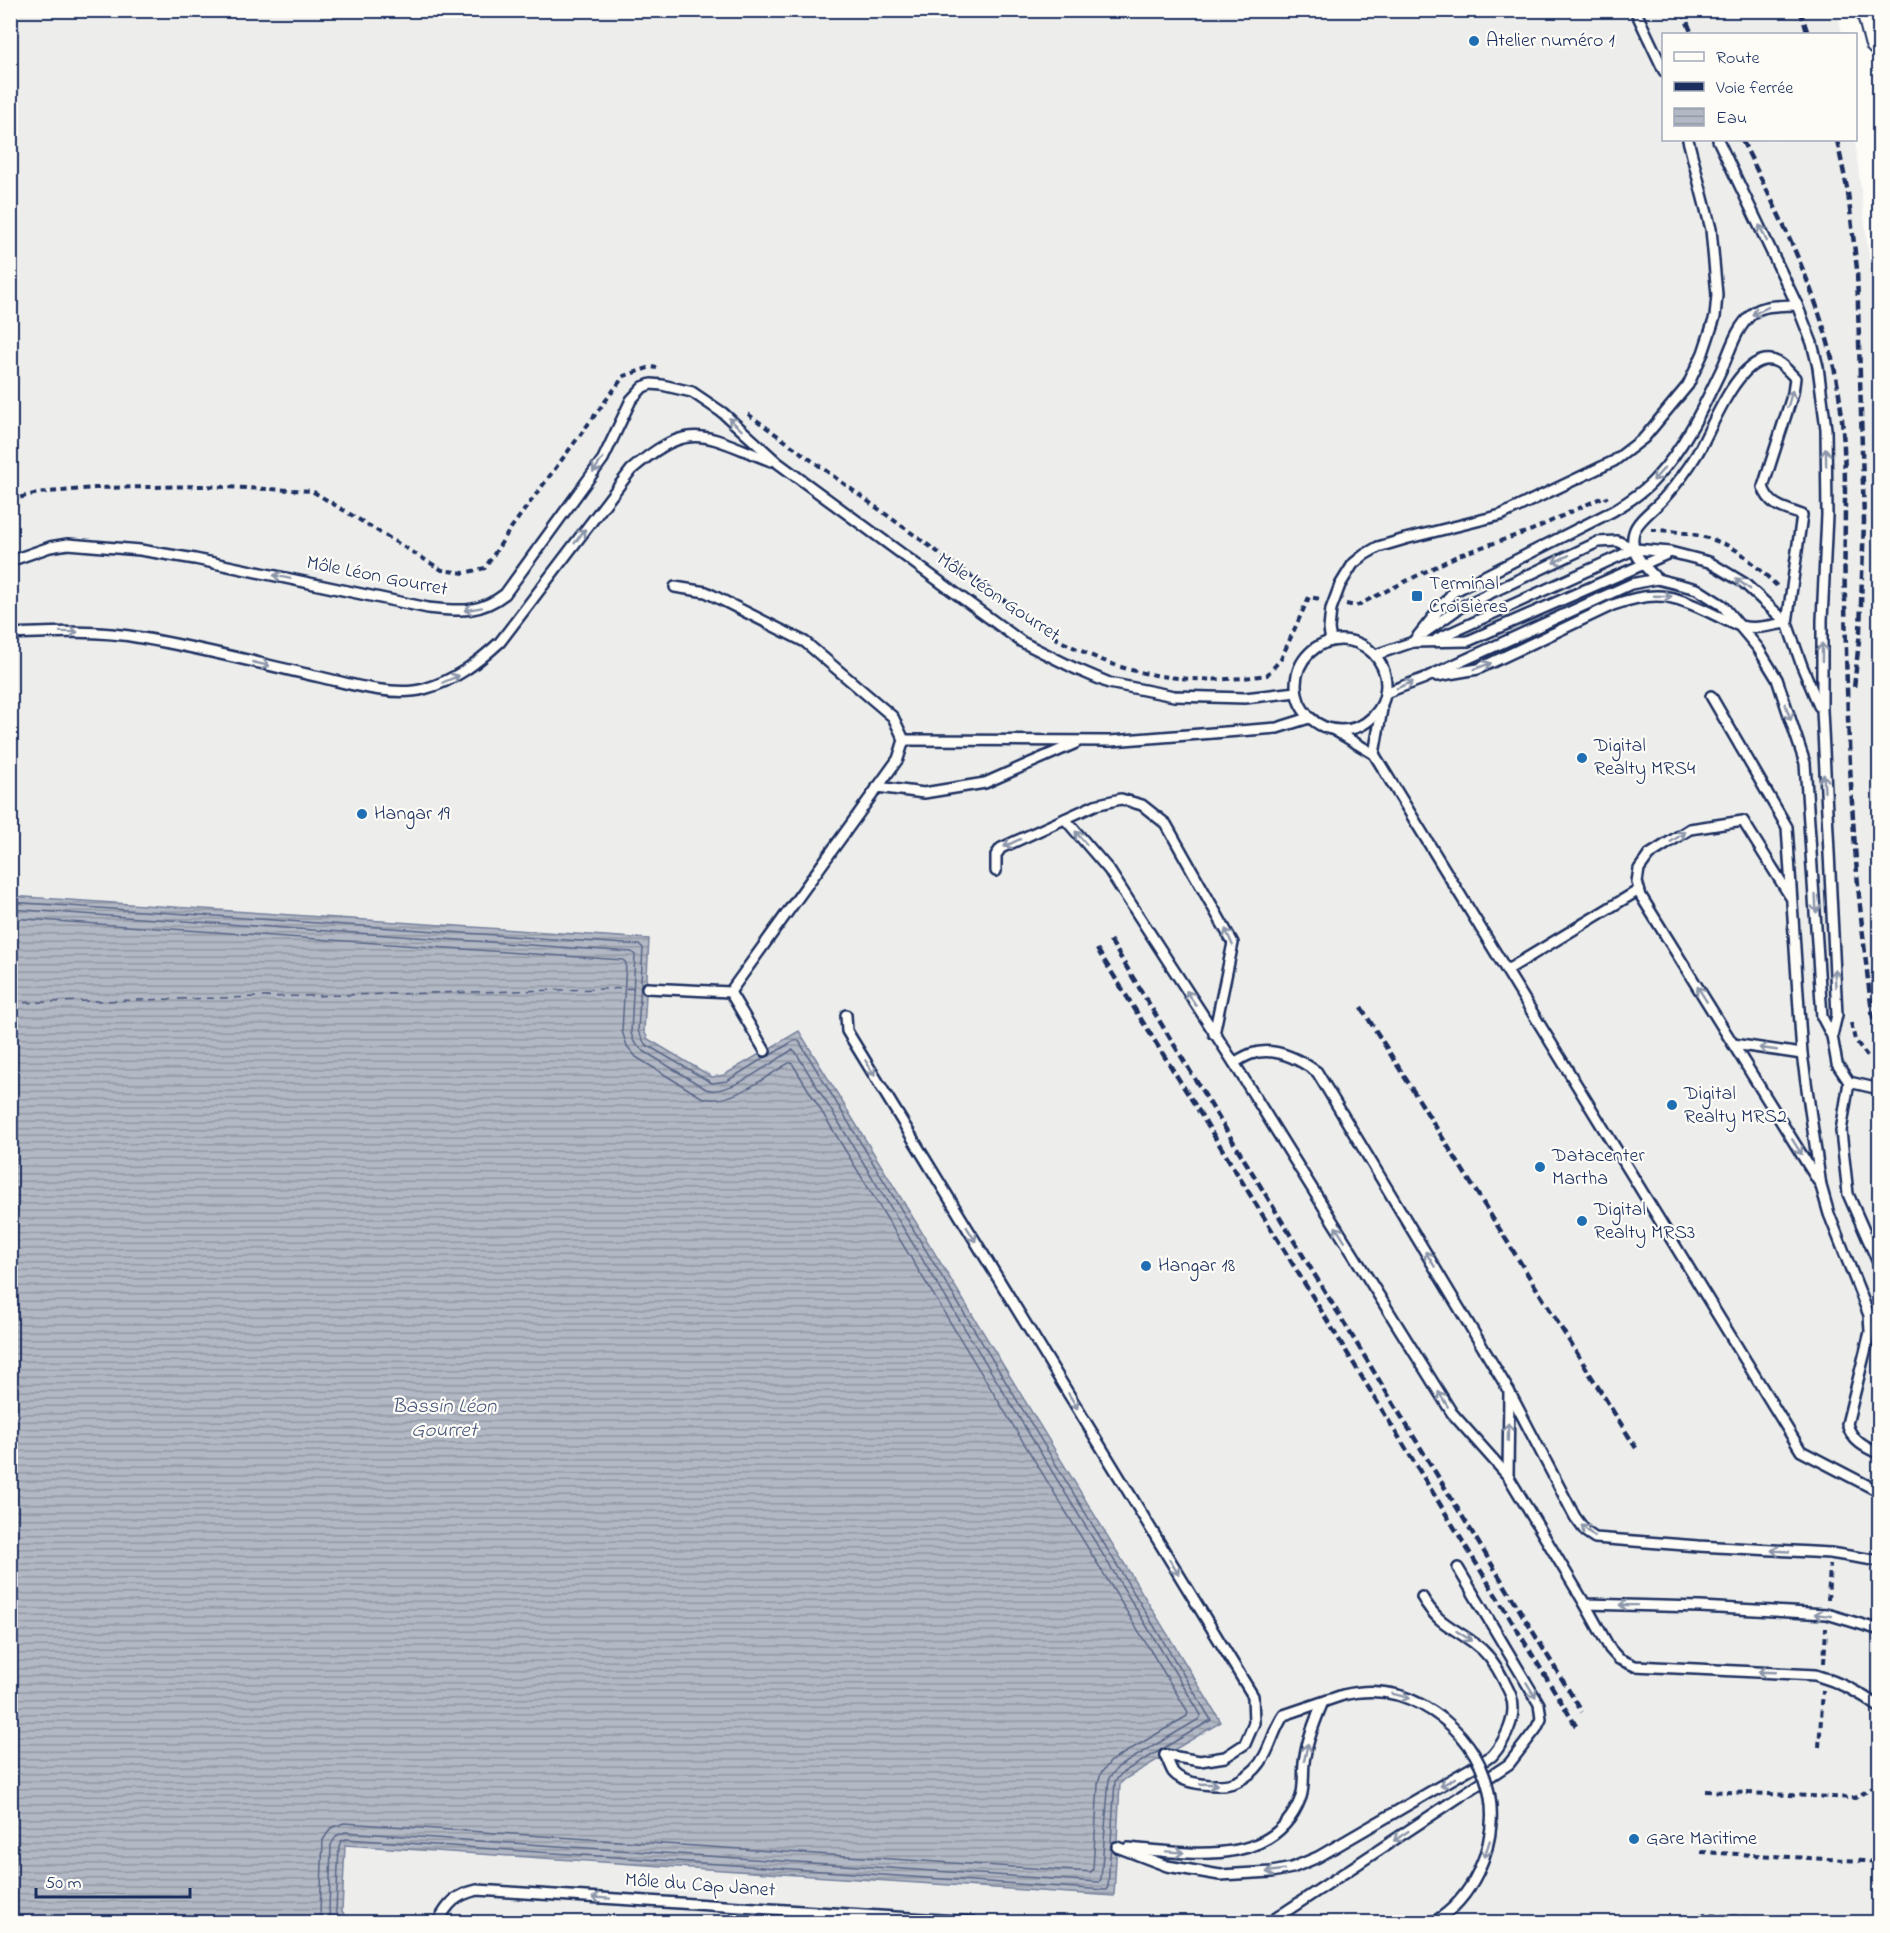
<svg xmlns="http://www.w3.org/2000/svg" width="1890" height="1933" font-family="'Indie Flower',sans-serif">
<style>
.built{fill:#edeeec}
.water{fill:url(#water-rules);stroke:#76819c;stroke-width:1.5}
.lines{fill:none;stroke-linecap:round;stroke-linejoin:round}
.shore{stroke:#586687;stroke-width:1.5}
.ferry{stroke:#49587d;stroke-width:1.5;stroke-dasharray:8 6;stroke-linecap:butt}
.lane-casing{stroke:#1b2f5e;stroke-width:14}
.primary-casing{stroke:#1b2f5e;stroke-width:34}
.path{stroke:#1b2f5e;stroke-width:4;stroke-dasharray:6 4.5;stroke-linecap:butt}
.lane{stroke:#fdfcf7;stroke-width:9}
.primary{stroke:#fdfcf7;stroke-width:30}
.rail{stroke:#1b2f5e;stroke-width:4.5;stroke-dasharray:9 4.5;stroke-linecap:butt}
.lane-bridge-casing{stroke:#1b2f5e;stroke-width:14;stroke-linecap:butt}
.lane-bridge{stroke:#fdfcf7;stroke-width:9}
.oneway{stroke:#8c96aa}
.poi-dot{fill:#1f6fb2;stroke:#fdfcf7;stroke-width:2}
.labels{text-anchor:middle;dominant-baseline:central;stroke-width:4.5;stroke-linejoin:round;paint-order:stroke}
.poi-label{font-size:20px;fill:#1b2f5e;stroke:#fdfcf7;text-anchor:start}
.street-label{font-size:20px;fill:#1b2f5e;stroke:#fdfcf7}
.water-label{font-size:21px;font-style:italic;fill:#49587d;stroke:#fdfcf7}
</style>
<defs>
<pattern id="water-rules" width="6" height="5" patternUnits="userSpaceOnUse" patternTransform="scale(1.5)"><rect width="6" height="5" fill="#b3b8c5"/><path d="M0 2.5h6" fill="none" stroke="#9196a3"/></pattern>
</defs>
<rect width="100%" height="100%" fill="#fdfcf7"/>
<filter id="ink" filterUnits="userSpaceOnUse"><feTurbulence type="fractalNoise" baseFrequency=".0167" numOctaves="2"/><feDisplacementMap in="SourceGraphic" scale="12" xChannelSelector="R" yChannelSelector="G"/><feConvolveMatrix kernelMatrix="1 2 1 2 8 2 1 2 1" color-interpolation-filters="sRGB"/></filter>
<g filter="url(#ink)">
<path class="built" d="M10,11H1838L1842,34H1664V140H1855L1879,340V1922H349L342,1912L345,1845L1113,1896L1120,1784L1125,1779L724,1075L712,1077L648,1039L644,1031L649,939L11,896Z"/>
<path class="water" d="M10,896L649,939L644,1031L648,1039L712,1077L724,1075L799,1031L1221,1722L1125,1779L1120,1784L1114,1896L345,1845L342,1911L349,1922H11Z"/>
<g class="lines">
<g class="shore">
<path d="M10,902L640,945L643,948L638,1031L645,1044L712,1083L727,1081L767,1056"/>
<path d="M10,909L632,952L635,955L631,1033L634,1042L642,1050L706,1089C728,1097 772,1062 792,1050L795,1051L1201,1715L1199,1719L1118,1767L1109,1778L1101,1879L1099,1882L345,1832L336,1836L331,1845L329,1911L333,1922"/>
<path d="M10,918L623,960L626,963L622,1031L627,1046L636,1057L701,1097C728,1108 766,1076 789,1063H792L1188,1712L1187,1716L1111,1761L1101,1773L1098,1784L1093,1869L1091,1872L344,1823L331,1828L323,1840L320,1911L323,1922"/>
<path d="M342,1922L336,1911L339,1846L341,1841L346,1839L1106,1890L1108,1887L1115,1781L1122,1773L1211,1720L799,1041L795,1040L769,1056"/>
</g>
<path class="ferry" d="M10,1003L643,988"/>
<g class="lane-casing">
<g id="lane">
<path d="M1635,10L1664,71"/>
<path d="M1718,140L1797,305"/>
<path d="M10,561L50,547L68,544L140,550L195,559L428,608C460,611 479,614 505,594L603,459L631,400L643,387L651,384L662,385L692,392L723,413L778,463L1022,642L1074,668L1109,683L1174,696L1245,698L1296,692"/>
<path d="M1657,579C1645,567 1628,551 1634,532C1638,519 1656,508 1664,498C1676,485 1688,469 1697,454C1711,430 1733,370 1761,361C1777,356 1785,368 1795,378L1793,393L1763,487C1770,507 1784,508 1802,515L1787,623"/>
<path d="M1424,633L1459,608L1598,542L1617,541L1635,549L1670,552L1709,562L1744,583L1787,623L1802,666L1819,706"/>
<path d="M10,634C55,632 99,630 142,638C202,648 261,664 320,677C350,684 394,697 424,689C454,681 477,663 500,642L631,470C691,418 705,436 771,461"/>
<path d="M1437,639L1635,549"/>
<circle cx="1341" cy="685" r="45"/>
<path d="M1331,641L1329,629L1331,609L1340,585L1353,564L1364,555L1378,547L1405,539L1501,515L1614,461L1644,438L1688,385L1703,353L1715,317L1717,295L1711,229L1688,140"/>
<path d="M1413,642L1453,592L1613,511C1628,502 1644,492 1656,478C1686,446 1705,403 1724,364C1732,345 1737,327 1753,313C1764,304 1784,306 1797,305L1812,343L1818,367L1826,429L1827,515L1822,620V710L1837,1015L1832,1036"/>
<path d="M1375,655L1413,642L1468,641L1667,554"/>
<path d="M1437,676L1478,669L1613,605C1655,590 1672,594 1711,613C1720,617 1731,624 1741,626C1756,630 1771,625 1787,623"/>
<path d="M1385,693L1425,678L1631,584L1657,579L1697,589L1722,605L1758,648L1777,679L1805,763L1822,1017L1832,1036L1837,1064L1849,1082L1875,1088L1880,1087"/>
<path d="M1711,696L1787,827L1802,1054L1821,1186L1829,1214L1869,1315L1870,1332L1847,1424C1852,1441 1864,1447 1880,1454"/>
<path d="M1334,730L1374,754L1801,1451L1880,1492"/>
<path d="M904,740L1111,741L1277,728L1309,718"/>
<path d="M1374,754L1382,709"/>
<path d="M877,787L924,793L985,783L1076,743"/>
<path d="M1065,819L1109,870L1234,1063L1452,1413L1508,1476"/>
<path d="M996,871V855L1001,848L1095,805L1121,799L1142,805L1166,824L1233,943L1214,1034"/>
<path d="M1790,896L1743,821L1690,829L1649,855L1639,869L1637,882L1641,896L1818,1181"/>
<path d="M1507,970L1639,890"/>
<path d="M647,988L730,992L898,759L904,740L893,717L805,642L706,592L675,587"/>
<path d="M730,992L765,1051"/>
<path d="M846,1015L847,1031L1253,1696L1254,1723L1245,1744L1225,1757L1200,1761L1165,1755"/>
<path d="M1733,1044L1802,1054"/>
<path d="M1234,1063C1239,1060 1245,1056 1251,1054C1274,1046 1299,1059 1317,1072L1509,1391L1508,1476L1585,1604L1700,1607L1827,1614L1880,1630"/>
<path d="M1849,1082L1841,1131L1848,1194L1880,1267"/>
<path d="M1509,1391L1575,1517L1586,1532L1595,1538L1698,1546L1830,1553L1880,1561"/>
<path d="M1585,1604L1610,1649L1619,1659L1635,1666L1815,1675C1839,1682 1860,1692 1880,1708"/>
<path d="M1165,1755C1168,1760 1170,1767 1173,1772C1183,1785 1221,1788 1236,1782C1241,1780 1251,1773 1255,1769C1270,1754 1272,1731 1284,1715L1343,1695"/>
<path d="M1117,1847L1167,1866L1220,1875L1272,1872L1292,1868L1318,1857L1492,1756C1505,1741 1518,1716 1511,1696C1509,1690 1505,1684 1503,1679C1496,1665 1487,1652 1474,1643C1450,1625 1439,1625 1422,1597"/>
<path d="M1128,1848C1188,1853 1274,1870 1301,1797C1305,1785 1302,1769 1305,1756C1308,1738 1315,1721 1322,1704"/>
<path d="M438,1922C448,1903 456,1895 477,1890L973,1922"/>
<path d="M1270,1922L1509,1764L1536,1729L1541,1719L1539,1704L1458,1568"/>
</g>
</g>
<g class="primary-casing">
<path id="primary" d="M1872,10L1880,41"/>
</g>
<g class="path">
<path d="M748,414L1060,641C1076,648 1091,656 1107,662C1155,681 1216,683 1267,675L1281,659L1309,597L1321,599"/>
<path d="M10,500L38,493L95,488L204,486L312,491L442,570L464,573L485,568L511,528L624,376L651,367L657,368"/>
<path d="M1651,530C1679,530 1719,537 1742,554C1754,564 1766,575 1777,586"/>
<path d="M1346,604L1356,606L1459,555L1532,530L1605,496L1607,499"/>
<path d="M1851,1023L1855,1040L1868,1057L1880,1059"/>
<path d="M1828,1600L1830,1565"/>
<path d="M1824,1663L1826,1628"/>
<path d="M1819,1747L1823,1691"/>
<path d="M1705,1791L1855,1798L1880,1783"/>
<path d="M1701,1852L1880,1862"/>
<path d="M1700,1915L1852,1922"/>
</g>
<use href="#lane" class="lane"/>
<use href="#primary" class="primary"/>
<g class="rail">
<path d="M1682,10L1692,34"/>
<path d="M1800,10L1808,34"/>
<path d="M1742,140C1782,221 1825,303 1839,394C1849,462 1843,532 1845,601C1847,715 1851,830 1864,944C1868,981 1872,1019 1880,1056"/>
<path d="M1837,140L1848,193L1857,269L1864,521L1860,631L1854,688"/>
<path d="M1110,940L1582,1712"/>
<path d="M1097,949L1200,1113L1576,1726"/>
<path d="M1361,1007L1636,1448"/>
</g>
<g class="lane-bridge-casing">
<path id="lane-bridge" d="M1343,1695C1371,1688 1397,1691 1422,1705C1484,1739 1509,1807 1478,1872C1468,1893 1454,1910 1434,1922"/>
</g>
<use href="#lane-bridge" class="lane-bridge"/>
</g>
<defs><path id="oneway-shaft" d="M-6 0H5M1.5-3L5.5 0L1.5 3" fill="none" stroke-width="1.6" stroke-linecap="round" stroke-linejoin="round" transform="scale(1.5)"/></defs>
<g class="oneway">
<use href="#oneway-shaft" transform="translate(1763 233) rotate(-115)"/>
<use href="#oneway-shaft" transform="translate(1760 311) rotate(154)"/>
<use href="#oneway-shaft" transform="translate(1790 399) rotate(-74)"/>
<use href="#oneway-shaft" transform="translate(735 424) rotate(-137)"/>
<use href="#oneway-shaft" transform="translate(1826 457) rotate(-91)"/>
<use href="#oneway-shaft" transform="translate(598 465) rotate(125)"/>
<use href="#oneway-shaft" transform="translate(1659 474) rotate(131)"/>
<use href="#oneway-shaft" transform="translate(580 536) rotate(-53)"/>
<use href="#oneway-shaft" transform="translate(1561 559) rotate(155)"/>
<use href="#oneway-shaft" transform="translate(282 577) rotate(-168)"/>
<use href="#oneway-shaft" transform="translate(1743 584) rotate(-144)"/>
<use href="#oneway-shaft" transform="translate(1663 596) rotate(2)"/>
<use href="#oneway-shaft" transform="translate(473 609) rotate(170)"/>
<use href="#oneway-shaft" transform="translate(69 632) rotate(1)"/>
<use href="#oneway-shaft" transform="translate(1822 652) rotate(-90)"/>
<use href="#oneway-shaft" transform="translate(261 664) rotate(13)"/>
<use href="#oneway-shaft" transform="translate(1483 666) rotate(-20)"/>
<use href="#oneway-shaft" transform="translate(451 679) rotate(-23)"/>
<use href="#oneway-shaft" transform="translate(1405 685) rotate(-22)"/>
<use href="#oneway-shaft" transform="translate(1788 712) rotate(72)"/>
<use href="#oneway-shaft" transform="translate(1824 783) rotate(-93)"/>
<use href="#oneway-shaft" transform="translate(1678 837) rotate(-33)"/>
<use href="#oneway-shaft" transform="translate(1081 838) rotate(-131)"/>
<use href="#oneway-shaft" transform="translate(1012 843) rotate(155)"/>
<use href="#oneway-shaft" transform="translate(1816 904) rotate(87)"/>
<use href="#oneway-shaft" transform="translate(1229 937) rotate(-114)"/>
<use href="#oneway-shaft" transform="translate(1835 978) rotate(-93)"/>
<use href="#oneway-shaft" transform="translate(1702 994) rotate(-122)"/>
<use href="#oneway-shaft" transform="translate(1191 998) rotate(-123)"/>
<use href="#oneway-shaft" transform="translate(1768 1049) rotate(-172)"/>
<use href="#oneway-shaft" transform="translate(870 1068) rotate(59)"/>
<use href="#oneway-shaft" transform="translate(1797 1147) rotate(58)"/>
<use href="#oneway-shaft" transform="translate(971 1234) rotate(59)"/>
<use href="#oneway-shaft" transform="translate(1340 1234) rotate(-122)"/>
<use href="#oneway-shaft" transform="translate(1430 1259) rotate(-121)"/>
<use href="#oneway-shaft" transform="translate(1443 1399) rotate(-122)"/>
<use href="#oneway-shaft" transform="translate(1073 1401) rotate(59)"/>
<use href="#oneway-shaft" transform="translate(1508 1432) rotate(-89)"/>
<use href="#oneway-shaft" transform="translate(1588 1531) rotate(-139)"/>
<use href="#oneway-shaft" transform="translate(1780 1551) rotate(-177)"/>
<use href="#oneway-shaft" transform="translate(1174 1567) rotate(59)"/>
<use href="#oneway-shaft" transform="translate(1628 1605) rotate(-179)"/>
<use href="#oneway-shaft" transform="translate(1823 1615) rotate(-173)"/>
<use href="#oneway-shaft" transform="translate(1464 1636) rotate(33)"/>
<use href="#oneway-shaft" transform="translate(1767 1672) rotate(-178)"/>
<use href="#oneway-shaft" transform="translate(1531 1690) rotate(59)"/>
<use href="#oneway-shaft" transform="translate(1401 1696) rotate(15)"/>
<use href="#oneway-shaft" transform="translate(1306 1752) rotate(-78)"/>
<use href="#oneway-shaft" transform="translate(1448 1782) rotate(150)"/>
<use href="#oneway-shaft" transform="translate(1209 1784) rotate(2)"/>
<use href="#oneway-shaft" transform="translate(1401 1836) rotate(146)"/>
<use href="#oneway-shaft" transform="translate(1487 1849) rotate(108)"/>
<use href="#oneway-shaft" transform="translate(1175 1852) rotate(4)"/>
<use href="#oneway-shaft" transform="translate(1275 1871) rotate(172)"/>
<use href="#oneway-shaft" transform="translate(601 1898) rotate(-176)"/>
</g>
</g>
<g class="poi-dot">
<circle cx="1474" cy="41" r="6"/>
<rect x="1411" y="590" width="12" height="12" rx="3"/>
<circle cx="1582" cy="758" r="6"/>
<circle cx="362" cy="814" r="6"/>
<circle cx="1672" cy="1105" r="6"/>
<circle cx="1540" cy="1167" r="6"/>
<circle cx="1582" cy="1221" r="6"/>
<circle cx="1146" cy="1266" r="6"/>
<circle cx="1634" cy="1839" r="6"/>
</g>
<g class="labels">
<g class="poi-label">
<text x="1486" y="41">Atelier numéro 1</text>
<text x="1429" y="584">Terminal<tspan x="1429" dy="23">Croisières</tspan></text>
<text x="1594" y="746">Digital<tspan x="1594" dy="23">Realty MRS4</tspan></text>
<text x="374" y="814">Hangar 19</text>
<text x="1684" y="1094">Digital<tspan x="1684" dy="23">Realty MRS2</tspan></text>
<text x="1552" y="1156">Datacenter<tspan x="1552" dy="23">Martha</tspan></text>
<text x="1594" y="1210">Digital<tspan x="1594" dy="23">Realty MRS3</tspan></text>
<text x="1158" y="1266">Hangar 18</text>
<text x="1646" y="1839">Gare Maritime</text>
</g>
<g class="street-label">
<text transform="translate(377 577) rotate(11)">Môle Léon Gourret</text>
<text transform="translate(998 598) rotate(34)">Môle Léon Gourret</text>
<text transform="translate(700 1886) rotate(4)">Môle du Cap Janet</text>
</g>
<g class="water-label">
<text x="444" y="1407">Bassin Léon<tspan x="444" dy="24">Gourret</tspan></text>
</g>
</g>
<rect width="1890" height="1933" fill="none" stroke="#fdfcf7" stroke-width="36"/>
<rect x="18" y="18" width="1854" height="1897" fill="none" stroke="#1b2f5e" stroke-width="2" filter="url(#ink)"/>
<rect x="1662" y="33" width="195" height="108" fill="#fdfcf7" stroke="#a3aaba" stroke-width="1.5"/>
<rect x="1674" y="52" width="30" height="9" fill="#fdfcf7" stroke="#a3aaba" stroke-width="1.5"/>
<text x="1716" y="63" font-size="18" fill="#1b2f5e">Route</text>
<rect x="1674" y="82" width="30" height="9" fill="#1b2f5e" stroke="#a3aaba" stroke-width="1.5"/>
<text x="1716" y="93" font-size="18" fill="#1b2f5e">Voie ferrée</text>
<rect x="1674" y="108" width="30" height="18" fill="url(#water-rules)" stroke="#a3aaba" stroke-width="1.5"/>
<text x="1716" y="123" font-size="18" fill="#1b2f5e">Eau</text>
<path d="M36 1888v9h154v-9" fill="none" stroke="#1b2f5e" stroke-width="3"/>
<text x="45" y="1888" font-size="18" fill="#1b2f5e" stroke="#fdfcf7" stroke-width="4.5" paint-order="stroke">50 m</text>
</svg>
